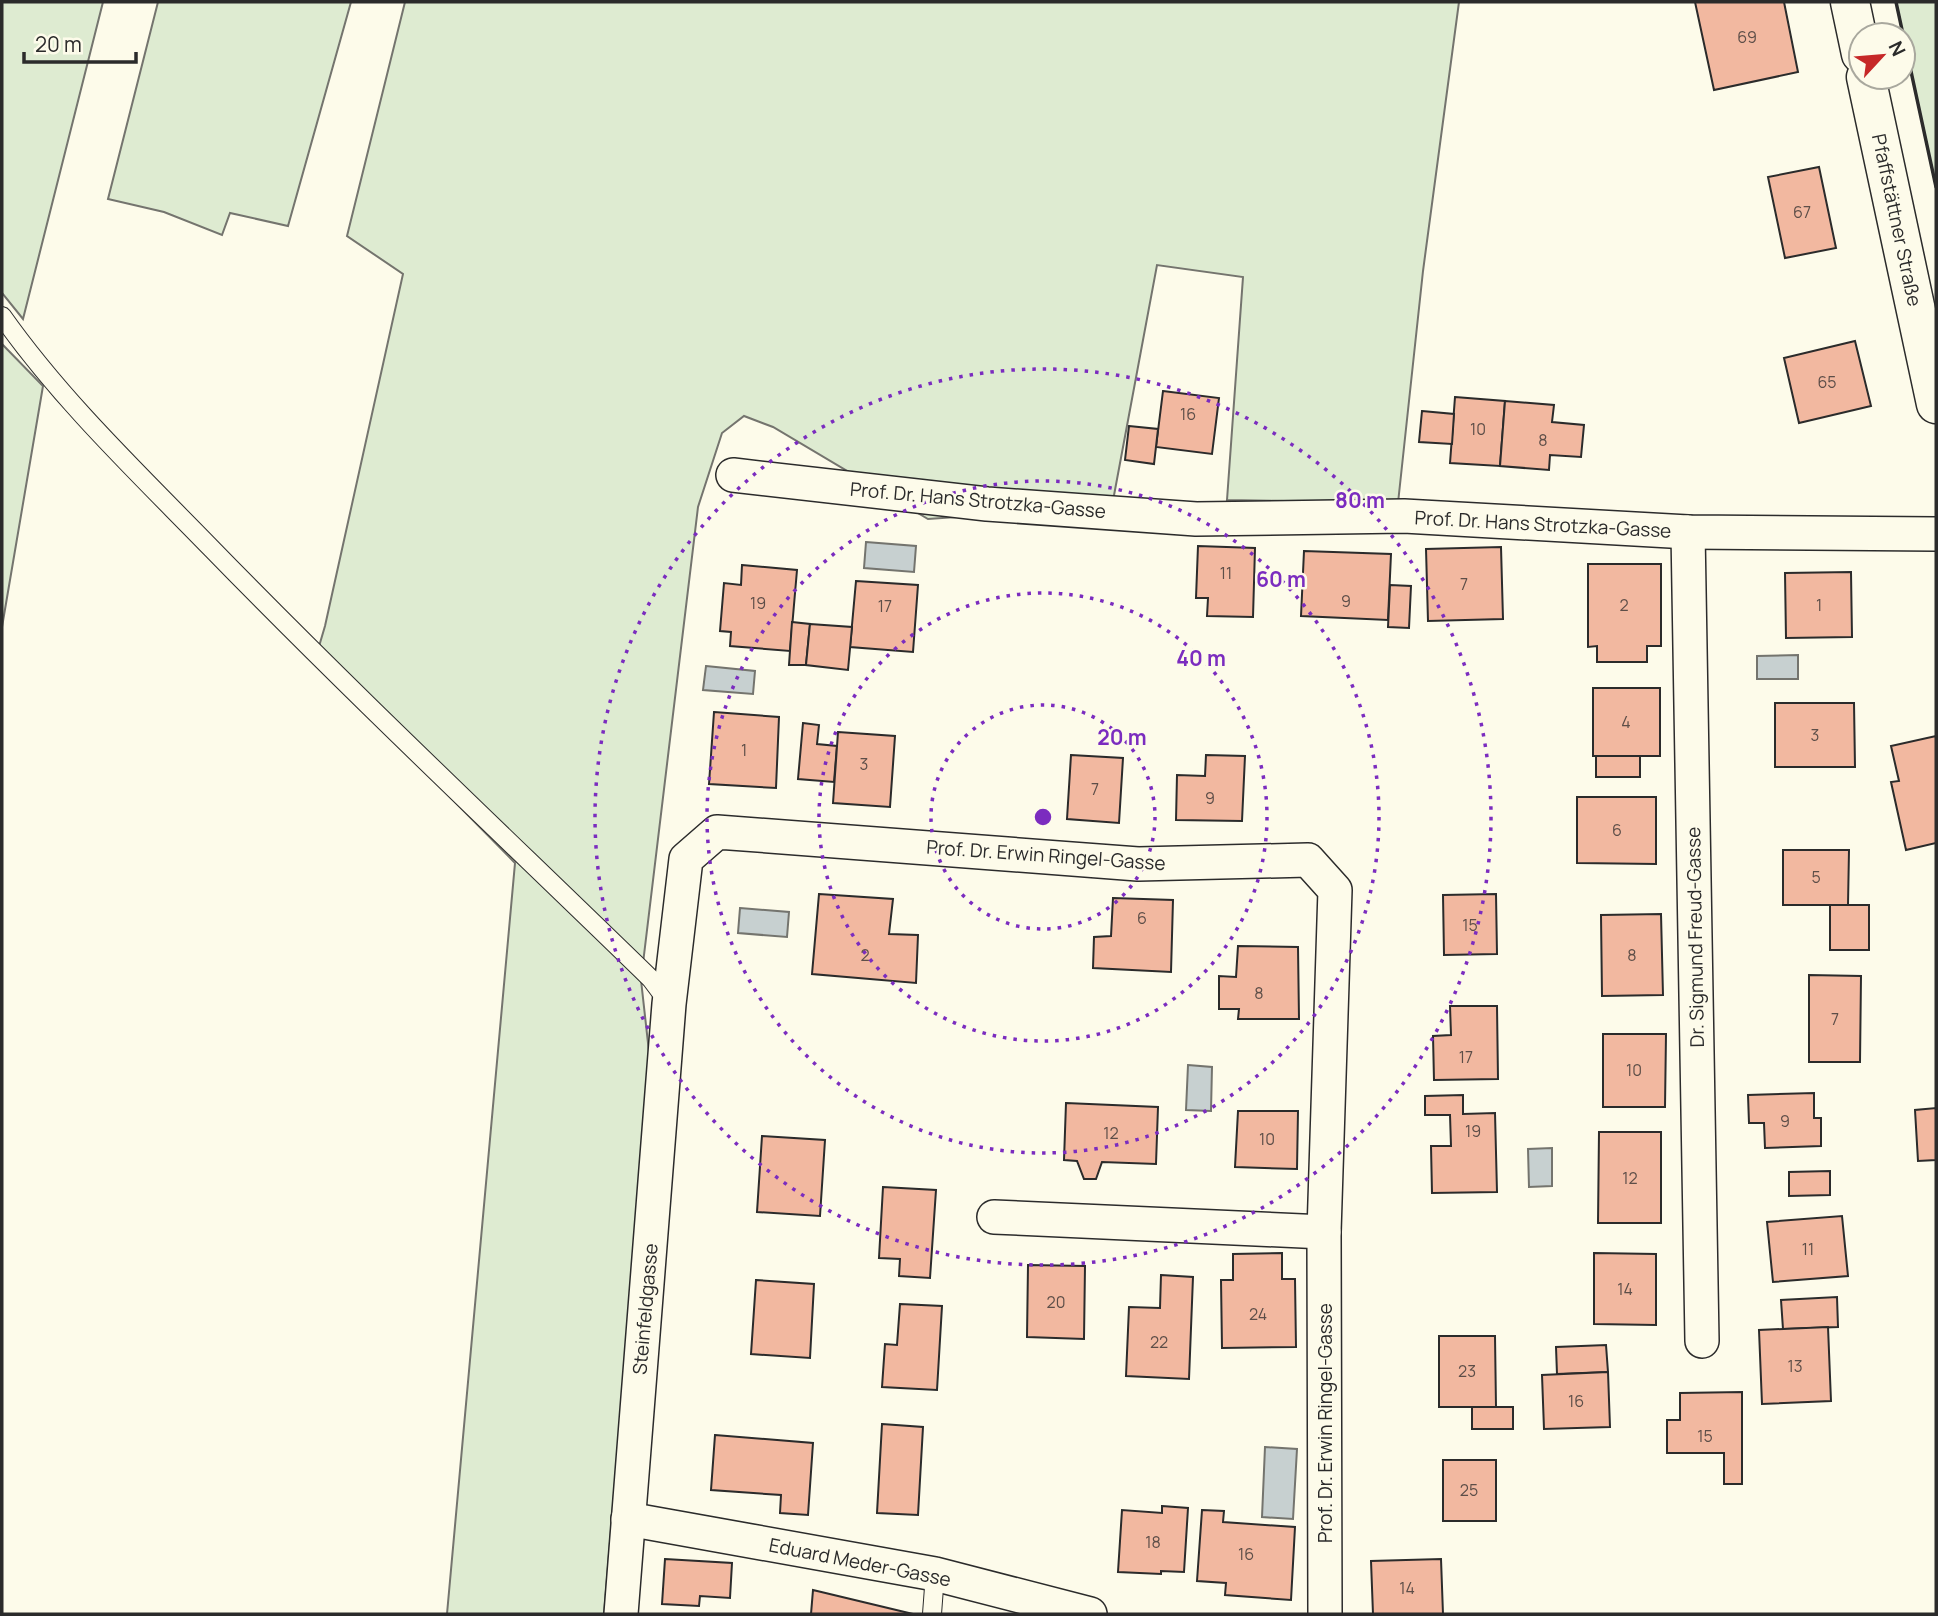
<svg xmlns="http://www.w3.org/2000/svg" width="1938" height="1616" font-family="Manrope,sans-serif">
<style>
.green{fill:#deebd1;stroke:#74746e;stroke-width:2}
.water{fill:#c7d0d0;stroke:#74746e;stroke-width:2}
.building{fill:#f2b8a0;stroke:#2b2b2b;stroke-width:2}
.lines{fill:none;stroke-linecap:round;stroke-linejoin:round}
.lane-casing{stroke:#2b2b2b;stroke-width:20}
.street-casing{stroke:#2b2b2b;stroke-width:36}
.secondary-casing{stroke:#2b2b2b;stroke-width:41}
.lane{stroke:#fdfbea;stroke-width:18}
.street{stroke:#fdfbea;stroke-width:33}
.secondary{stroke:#fdfbea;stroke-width:38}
.wall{stroke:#2b2b2b;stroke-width:3.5}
.ring{fill:none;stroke:#7b2cbf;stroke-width:3.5;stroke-dasharray:3.5 7}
.labels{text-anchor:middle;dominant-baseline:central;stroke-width:5;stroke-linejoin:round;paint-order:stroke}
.number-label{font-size:16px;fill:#5d4e48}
.street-label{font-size:19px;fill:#2b2b2b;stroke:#fdfbea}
.centre{fill:#7b2cbf;stroke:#fdfbea;stroke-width:3.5}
.ring-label{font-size:21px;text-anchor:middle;font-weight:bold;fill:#7b2cbf;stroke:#fdfbea;stroke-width:5;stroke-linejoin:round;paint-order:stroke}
</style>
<rect width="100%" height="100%" fill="#fdfbea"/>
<g class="green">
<path d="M2,2H103L23,319L2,293Z"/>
<path d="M158,2H351L288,226L230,213L222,235L164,212L108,199Z"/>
<path d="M405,2H1459L1423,271L1398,503L1227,500L1243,277L1157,265L1112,506L928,519L773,427L744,416L722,433L698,507L641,980L650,1061L604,1614H447L515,863L315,660L325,626L403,274L347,236Z"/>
<path d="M1896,2H1936V187Z"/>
<path d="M2,344L43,386L2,627Z"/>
</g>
<g class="water">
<path d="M866,542L916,546L914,572L864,568Z"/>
<path d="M1798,655V679H1757V656Z"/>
<path d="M706,666L755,671L753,694L703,690Z"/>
<path d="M740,908L789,912L787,937L738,933Z"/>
<path d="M1188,1065L1212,1067L1211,1111L1186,1110Z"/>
<path d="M1552,1148V1186L1529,1187L1528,1149Z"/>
<path d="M1265,1447L1297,1449L1293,1519L1262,1517Z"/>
</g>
<g class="building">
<path d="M1695,2H1784L1798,72L1714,90Z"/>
<path d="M1819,167L1836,248L1785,258L1768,177Z"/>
<path d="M1855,341L1871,406L1799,423L1784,358Z"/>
<path d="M1163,391L1219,398L1212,454L1156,447Z"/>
<path d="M1455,397L1505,401L1500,466L1450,463Z"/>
<path d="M1505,401L1554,405L1552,422L1584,425L1581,457L1550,455L1549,470L1500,466Z"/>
<path d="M1422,411L1454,414L1452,444L1419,442Z"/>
<path d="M1129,426L1158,429L1154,464L1125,460Z"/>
<path d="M1198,546L1255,548L1253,617L1207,616L1208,598H1196Z"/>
<path d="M1501,547L1503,619L1428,621L1426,549Z"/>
<path d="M1304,551L1391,554L1388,620L1301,616Z"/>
<path d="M1588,564H1661V646H1647V662H1597V646L1588,647Z"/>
<path d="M742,565L797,570L790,651L730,646L731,632L720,631L724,583L741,585Z"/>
<path d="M1851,572L1852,637L1786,638L1785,573Z"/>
<path d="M856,581L918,585L913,652L850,647Z"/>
<path d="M1390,585L1411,586L1409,628L1388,627Z"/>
<path d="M792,622L810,624L806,665H789Z"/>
<path d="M810,624L852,627L848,670L806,665Z"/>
<rect x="1593" y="688" width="67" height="68"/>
<path d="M1775,703H1854L1855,767H1775Z"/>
<path d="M714,712L779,717L776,788L709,784Z"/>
<path d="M803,723L819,725L817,744L837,746L834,782L798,779Z"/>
<path d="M838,732L895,736L890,807L833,803Z"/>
<path d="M1936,736V843L1906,850L1891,782L1899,781L1891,746Z"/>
<path d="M1071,755L1123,758L1119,823L1067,819Z"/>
<path d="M1206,755L1245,756L1242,821L1176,820L1177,775L1205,776Z"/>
<rect x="1596" y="756" width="44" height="21"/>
<path d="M1577,797H1656V864L1577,863Z"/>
<path d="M1783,850H1849L1848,905H1783Z"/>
<path d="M819,894L893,899L889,934L918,935L916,983L812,974Z"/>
<path d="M1496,894L1497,954L1444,955L1443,895Z"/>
<path d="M1113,898L1173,900L1171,972L1093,968L1094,937L1111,936Z"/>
<rect x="1830" y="905" width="39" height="45"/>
<path d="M1661,914L1663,995L1602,996L1601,915Z"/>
<path d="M1238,946L1298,947L1299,1019H1238L1239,1009H1219V976L1236,977Z"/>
<path d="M1809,975L1861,976L1860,1062H1809Z"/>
<path d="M1450,1006H1497L1498,1079L1434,1080L1433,1036L1451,1035Z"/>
<path d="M1603,1034H1666L1665,1107H1603Z"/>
<path d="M1814,1093V1118H1821V1146L1765,1148L1764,1123H1749L1748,1095Z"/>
<path d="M1463,1095V1114L1495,1113L1497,1192L1432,1193L1431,1146H1451L1450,1115H1425V1096Z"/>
<path d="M1066,1103L1158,1107L1156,1164L1102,1162L1096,1179H1084L1077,1161L1064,1160Z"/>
<path d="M1936,1108V1160L1918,1161L1915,1110Z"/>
<path d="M1238,1111H1298L1297,1169L1235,1167Z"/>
<path d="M1599,1132H1661V1223H1598Z"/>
<path d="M762,1136L825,1140L820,1216L757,1212Z"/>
<path d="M1830,1171V1195L1789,1196V1172Z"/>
<path d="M883,1187L936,1190L930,1278L899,1276L900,1259L879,1258Z"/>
<path d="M1842,1216L1848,1276L1773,1282L1767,1222Z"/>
<path d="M1282,1253V1279H1295L1296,1347L1222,1348L1221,1280H1233V1254Z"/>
<path d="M1594,1253L1656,1254V1325L1594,1324Z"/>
<path d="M1028,1265L1085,1266L1084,1339L1027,1337Z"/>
<path d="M1161,1275L1193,1277L1189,1379L1126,1376L1129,1307L1160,1308Z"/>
<path d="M756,1280L814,1284L810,1358L751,1354Z"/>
<path d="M1837,1297L1838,1327L1783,1329L1781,1300Z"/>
<path d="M900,1304L942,1306L937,1390L882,1387L885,1344L897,1345Z"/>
<path d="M1828,1327L1831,1401L1762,1404L1759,1330Z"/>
<path d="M1439,1336H1495L1496,1407H1439Z"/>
<path d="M1606,1345L1608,1372L1557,1374L1556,1347Z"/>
<path d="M1608,1372L1610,1427L1544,1429L1542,1375Z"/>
<path d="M1742,1392V1484H1724V1453H1667V1420H1680V1393Z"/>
<rect x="1472" y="1407" width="41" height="22"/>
<path d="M882,1424L923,1427L918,1515L877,1513Z"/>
<path d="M715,1435L813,1443L808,1515L780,1513L781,1495L711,1490Z"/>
<rect x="1443" y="1460" width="53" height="61"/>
<path d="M1162,1506L1188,1508L1184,1572L1161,1571V1574L1118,1572L1122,1510L1162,1513Z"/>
<path d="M1202,1510L1224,1511L1223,1522L1295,1527L1291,1600L1225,1595L1226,1583L1197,1581Z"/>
<path d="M665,1559L732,1563L730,1598L700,1596L699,1606L662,1604Z"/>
<path d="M1441,1559L1443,1614H1373L1371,1561Z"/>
<path d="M813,1590L913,1614H811Z"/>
</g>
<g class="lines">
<g class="lane-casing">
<g id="lane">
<path d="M2,316C62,401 139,474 211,548C354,695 504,836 651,979L669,1003"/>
<path d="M932,1614L935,1574"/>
</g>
</g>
<g class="street-casing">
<g id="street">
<path d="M733,475L987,504L1196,519L1404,516L1688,532L1936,534"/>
<path d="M1688,532L1702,1341"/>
<path d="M994,1217L1324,1232"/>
<path d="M628,1519L935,1574L1090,1614"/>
<path d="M621,1614L669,1004L686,859L717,832L1138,864L1308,860L1335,890L1324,1232L1325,1614"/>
</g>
</g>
<g class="secondary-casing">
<g id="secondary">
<path d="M1850,2L1861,54"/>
<path d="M1866,77L1936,404"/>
</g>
</g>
<use href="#lane" class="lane"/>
<use href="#street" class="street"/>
<use href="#secondary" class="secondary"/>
<path class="wall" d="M1896,2L1936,187"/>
</g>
<g class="ring">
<circle cx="1043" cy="817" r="112"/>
<circle cx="1043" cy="817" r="224"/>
<circle cx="1043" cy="817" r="336"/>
<circle cx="1043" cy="817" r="448"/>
</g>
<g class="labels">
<g class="number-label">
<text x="1747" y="37">69</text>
<text x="1802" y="212">67</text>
<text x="1827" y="382">65</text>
<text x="1188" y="414">16</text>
<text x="1478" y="429">10</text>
<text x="1543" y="440">8</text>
<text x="1226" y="573">11</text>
<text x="1464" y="584">7</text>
<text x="1346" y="601">9</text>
<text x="758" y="603">19</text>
<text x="1624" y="605">2</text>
<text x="1819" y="605">1</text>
<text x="885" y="606">17</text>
<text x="1626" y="722">4</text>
<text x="1815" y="735">3</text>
<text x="744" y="750">1</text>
<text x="864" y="764">3</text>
<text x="1095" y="789">7</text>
<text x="1210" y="798">9</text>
<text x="1617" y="830">6</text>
<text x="1816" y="877">5</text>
<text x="1142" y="918">6</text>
<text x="1470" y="925">15</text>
<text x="865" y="955">2</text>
<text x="1632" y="955">8</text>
<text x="1259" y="993">8</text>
<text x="1835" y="1019">7</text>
<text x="1466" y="1057">17</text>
<text x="1634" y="1070">10</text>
<text x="1785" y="1121">9</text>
<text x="1473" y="1131">19</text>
<text x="1111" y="1133">12</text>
<text x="1267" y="1139">10</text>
<text x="1630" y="1178">12</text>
<text x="1808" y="1249">11</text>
<text x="1625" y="1289">14</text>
<text x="1056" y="1302">20</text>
<text x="1258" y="1314">24</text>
<text x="1159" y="1342">22</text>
<text x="1795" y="1366">13</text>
<text x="1467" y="1371">23</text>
<text x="1576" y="1401">16</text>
<text x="1705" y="1436">15</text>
<text x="1469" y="1490">25</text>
<text x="1153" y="1542">18</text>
<text x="1246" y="1554">16</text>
<text x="1407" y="1588">14</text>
</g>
<g class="street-label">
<text transform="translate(1897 220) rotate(78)">Pfaffstättner Straße</text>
<text transform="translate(978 500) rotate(5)">Prof. Dr. Hans Strotzka-Gasse</text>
<text transform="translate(1543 524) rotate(3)">Prof. Dr. Hans Strotzka-Gasse</text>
<text transform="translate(1046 855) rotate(4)">Prof. Dr. Erwin Ringel-Gasse</text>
<text transform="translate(1695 937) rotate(-91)">Dr. Sigmund Freud-Gasse</text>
<text transform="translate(645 1309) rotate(-85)">Steinfeldgasse</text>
<text transform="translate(1325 1423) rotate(-90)">Prof. Dr. Erwin Ringel-Gasse</text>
<text transform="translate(860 1562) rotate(11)">Eduard Meder-Gasse</text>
</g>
</g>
<circle cx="1043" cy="817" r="10" class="centre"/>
<g class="ring-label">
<text x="1360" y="508">80 m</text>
<text x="1281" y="587">60 m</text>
<text x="1201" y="666">40 m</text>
<text x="1122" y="745">20 m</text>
</g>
<rect width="1938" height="1616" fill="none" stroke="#2b2b2b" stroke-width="7"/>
<g transform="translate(1882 56) rotate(64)"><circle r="33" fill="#fdfbea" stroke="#a9a89e" stroke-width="2"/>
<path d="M0-5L12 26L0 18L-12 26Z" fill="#c62828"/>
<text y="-10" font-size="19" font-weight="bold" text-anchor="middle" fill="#2b2b2b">N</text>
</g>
<path d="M24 52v10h112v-10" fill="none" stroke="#2b2b2b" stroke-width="3.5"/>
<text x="35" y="52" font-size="21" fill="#2b2b2b" stroke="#fdfbea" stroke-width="5" paint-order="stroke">20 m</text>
</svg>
